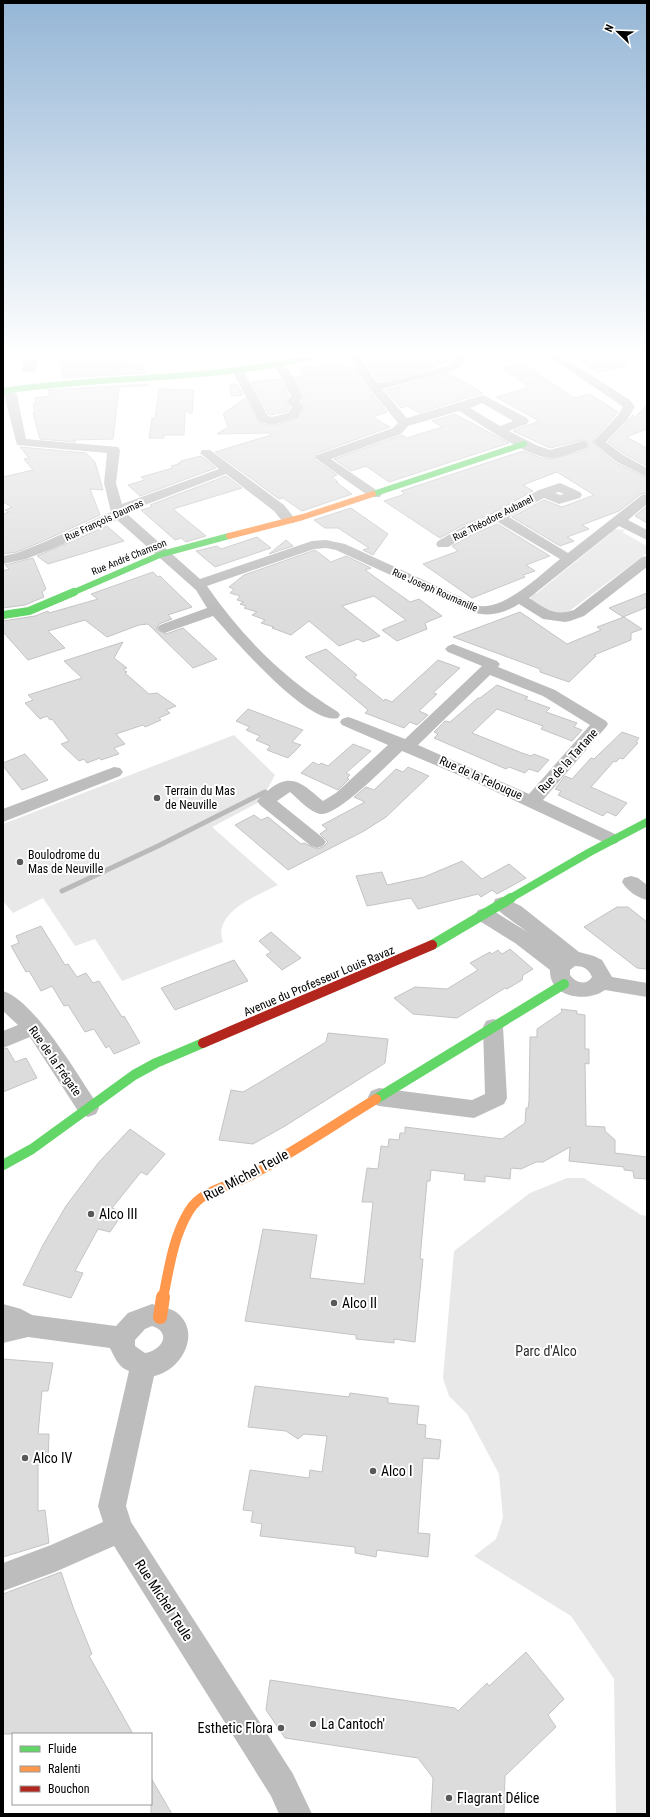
<svg xmlns="http://www.w3.org/2000/svg" width="650" height="1817" font-family="'Roboto Condensed',sans-serif">
<style>
.green{fill:#e8e8e8}
.water{fill:#bababa}
.lines{fill:none;stroke-linecap:round;stroke-linejoin:round}
.stream{stroke:#bababa;stroke-width:5}
.building{fill:#dcdcdc;stroke:#c4c4c4}
.street{fill:#bdbdbd;fill-rule:evenodd}
.fast-far2{stroke:#63d668;stroke-width:6}
.fast-far1{stroke:#63d668;stroke-width:8}
.fast{stroke:#63d668;stroke-width:10}
.slow-far2{stroke:#ff974d;stroke-width:6}
.slow-far1{stroke:#ff974d;stroke-width:10}
.slow{stroke:#ff974d;stroke-width:14}
.jam{stroke:#b3261e;stroke-width:10}
.poi-dot{fill:#595959;stroke:#fff;stroke-width:1.5}
.labels{text-anchor:middle;dominant-baseline:central;stroke-width:4;stroke-linejoin:round;paint-order:stroke}
.far-street-label{font-size:10px;fill:#000;stroke:#fff}
.street-label{font-size:12px;fill:#000;stroke:#fff}
.poi-label{font-size:12px;fill:#000;stroke:#fff;text-anchor:start}
.near-street-label{font-size:14px;fill:#000;stroke:#fff}
.near-poi-label{font-size:14px;fill:#000;stroke:#fff;text-anchor:start}
.near-park-label{font-size:14px;fill:#2d2d2d;stroke:#fff}
</style>
<rect width="100%" height="100%" fill="#fff"/>
<g class="green">
<path d="M616,529L626,530L622,532L647,546V553L568,612C553,618 543,609 531,600V593L533,592L537,593L611,533L608,531Z"/>
<path d="M234,735L275,775L261,801L212,827L278,885C260,894 228,906 222,927C220,932 222,938 223,942L122,981L95,939L75,946L43,898L13,913L3,901V824Z"/>
<path d="M567,1178H584L641,1215L647,1216V1814H616L614,1679L571,1616L474,1556L496,1539L503,1518L499,1474L467,1414L449,1396L443,1378L454,1251L530,1193Z"/>
</g>
<path class="water" d="M24,360H38L35,372H22Z"/>
<g class="lines">
<path class="stream" d="M62,891L158,846L265,792"/>
</g>
<g class="building">
<path d="M61,356H122L124,363L142,362L145,373L63,378Z"/>
<path d="M387,356H453V359L434,366L437,367L389,381H378L365,362Z"/>
<path d="M572,356H608L628,366L597,372Z"/>
<path d="M338,362L347,368L353,366L369,390L387,412L373,417L390,427L316,454L314,459L337,475L332,477L338,482H336L352,494L302,511L283,498L279,499L215,452L271,435L270,433L217,434L228,427L223,414L245,398L259,423L272,426L297,419L305,406L301,401L304,396L295,377L302,376L300,374L303,373L301,368L315,366L316,368Z"/>
<path d="M523,363L574,398L590,394L618,412L592,442L614,462L647,478V493L641,494L619,511L582,525L589,529L567,537L574,541L560,546L512,517L544,500L562,507L594,495L557,472L523,485L533,491L493,513L463,525L440,538L384,501L405,494L401,491L523,451L541,458L552,459L588,449L590,444L587,441L583,440L550,448L513,431L539,421L496,397L529,387L502,368Z"/>
<path d="M448,373L483,393L419,413L407,406L401,408L385,390Z"/>
<path d="M280,379L289,396L285,402L290,407L287,412L269,415L251,382Z"/>
<path d="M148,384V386L119,387L113,439L74,440L76,442L40,439L33,413H35L33,404H36L35,398L50,396L48,390Z"/>
<path d="M230,384H237L243,395L231,396Z"/>
<path d="M159,389L194,390L192,414L185,411L184,435H164V438H149L152,418H155Z"/>
<path d="M647,405V429L626,437L647,448V466L624,454L608,442L633,415L635,417Z"/>
<path d="M455,414L509,443L389,482L366,466L351,471L334,459L402,435L407,438L442,427L432,421Z"/>
<path d="M20,447L86,453L95,462L103,490L90,489L100,515L41,542L17,552L3,554V514L9,512L5,510L12,507L3,502V477L33,470L24,459L29,458Z"/>
<path d="M201,456L216,468L140,496L128,485L145,480L141,477L173,468L171,466L179,464L178,463L182,462L181,461Z"/>
<path d="M226,476L242,488L173,509L206,536L186,542L181,538L175,540L141,510L152,507L150,505Z"/>
<path d="M647,506V523L635,516Z"/>
<path d="M351,508L388,534L373,555L363,550L369,548L338,528H325L314,520Z"/>
<path d="M498,524L550,556L526,565L535,571L523,575L525,577L472,598L423,564L458,551L452,546L475,533Z"/>
<path d="M107,526L124,541L48,564L37,556Z"/>
<path d="M257,537L271,548L215,567L196,551L217,546L221,549Z"/>
<path d="M286,540L293,546L269,554Z"/>
<path d="M315,550L331,562L346,556L371,568L365,570L410,602L419,599L442,616L425,623L427,629L397,641L382,630L406,620L374,596L342,606L380,636L363,642L358,639L339,646L309,621L291,635L272,628L274,627L261,623L265,620L252,615L257,612L244,608L246,606L240,604L244,602L237,600L240,596L230,593L234,589L229,587L244,575Z"/>
<path d="M33,558L46,589L42,592L44,597L25,605L3,608V571L9,569L5,565Z"/>
<path d="M153,572L158,577L160,576L192,607L168,615L172,619L159,624L156,629L166,634L183,628L217,659L193,668L148,624L139,625L107,637L85,620L48,631L65,648L28,660L3,632V621L35,616L48,611L49,613L98,599L91,594Z"/>
<path d="M647,593V607L623,617L609,608Z"/>
<path d="M520,612L567,644L601,630L597,627L624,617L642,629L631,633V640L594,655L596,656L569,682L540,672V669L453,637Z"/>
<path d="M123,642L114,658L127,668L123,669L127,672L125,673L149,694L157,693L176,706L166,710L170,713L159,718L161,720L145,727L143,725L116,734L125,744L114,748L119,754L101,760L100,758L87,763L84,759L79,761L61,744L69,741L52,719L50,720L47,716L40,719L25,703L33,700L28,695L82,678L64,661Z"/>
<path d="M326,649L357,675L354,677L384,701L385,699L392,702L438,660L460,668L433,693L437,694L419,711L428,715L417,725L410,722L404,728L365,713L368,710L305,657Z"/>
<path d="M497,685L528,697L525,699L550,708L546,712L577,723L574,727L582,730L572,741L541,729L543,726L497,709L472,733L522,753L531,756L534,754L549,760L538,772L529,769L525,773L509,767L506,769L434,738L438,734L434,732L445,721L450,722L478,698H480Z"/>
<path d="M248,709L303,730L292,742L301,745L288,758L267,750L270,746L256,740L260,736L246,730L250,727L236,721Z"/>
<path d="M622,732L639,738L636,742L638,743L623,759L620,758L616,762L614,761L591,787L627,803L616,816L607,812L603,816L558,795L561,791L555,789L565,776L572,779L591,758L594,759Z"/>
<path d="M353,744L371,751L346,773L350,775L347,778L349,779L338,790L301,773L313,762L319,765L321,763L328,766Z"/>
<path d="M25,754L48,780L22,790L3,766V763Z"/>
<path d="M408,767L429,776L386,817L364,831L288,870L235,825L254,815L261,820L268,817L301,844L304,843L317,849L323,847L328,842L320,834L327,829L322,825L365,802L354,797L366,787L374,790L396,769L403,772Z"/>
<path d="M462,861L482,879L509,864L526,878L497,894L492,890L481,897L478,894L418,909L411,898L367,906L356,876L382,872L387,885L424,877Z"/>
<path d="M617,907H628L647,922V969L637,968L584,927Z"/>
<path d="M41,926L65,965L68,964L77,977L86,973L93,983L99,981L122,1017L124,1016L140,1043L114,1054L109,1046L106,1048L94,1029L85,1032L68,1005L64,1006L52,986L41,991L29,971L26,972L11,946L19,943L16,936Z"/>
<path d="M271,932L301,958L282,970L266,955L271,952L259,941Z"/>
<path d="M510,949L533,969L523,975L522,980L507,989L505,988L457,1018L413,1014L394,998L415,987L447,989L478,970L470,963L490,952L492,954L498,950L502,954Z"/>
<path d="M234,960L248,981L175,1010L161,988Z"/>
<path d="M561,1009L577,1011V1014L585,1015V1049H589V1064L585,1063L586,1126L605,1127V1131L615,1140V1153L647,1157V1179L634,1178L633,1171L624,1170V1167L569,1161L570,1147L543,1162H536L521,1169L511,1168L510,1179L485,1176V1182L464,1180L465,1174L431,1170L430,1181H427L420,1259H423L415,1342L394,1339V1343L356,1339V1335L245,1321L263,1229L317,1235L310,1278L364,1284L373,1202H362L367,1168L378,1169L381,1146L388,1147L389,1139L399,1140L400,1133H405V1127L502,1139L525,1123L526,1108H528L529,1101L530,1037H537V1029L562,1012Z"/>
<path d="M328,1033L388,1039L385,1063L285,1126L253,1144L219,1140L231,1090L243,1092L262,1081L326,1042Z"/>
<path d="M7,1048L15,1062L26,1058L37,1078L3,1092V1049Z"/>
<path d="M130,1129L165,1154L147,1175L141,1172L112,1208L123,1213L110,1232L98,1229L75,1271L83,1273L71,1298L23,1285L43,1245L66,1206L99,1162Z"/>
<path d="M3,1359L53,1363L48,1391H42L38,1434H49L48,1463L38,1465V1511L45,1510L49,1543L3,1557Z"/>
<path d="M255,1386L349,1397L350,1393L388,1398V1403L419,1406L417,1424L426,1425L425,1438L441,1440L439,1459L423,1458L418,1533L430,1534L428,1557L377,1550L376,1557L355,1553V1547L260,1536L262,1524L251,1522L253,1511L243,1510L250,1470L309,1478L310,1470L322,1472L327,1436L304,1434L298,1439L286,1431L248,1427Z"/>
<path d="M61,1572L73,1607L92,1654L89,1656L133,1734H3V1594Z"/>
<path d="M526,1652L564,1699L548,1715L556,1727L505,1776L504,1814H431L433,1778L418,1758L285,1738L266,1710L270,1680L455,1708L458,1711L487,1683L489,1686Z"/>
<path d="M151,1778L172,1814H151Z"/>
</g>
<g class="lines">
<g class="street">
<path d="M348,356H359L377,383L389,382L447,366L459,356H469L463,365L455,370L382,389L407,418L483,395L527,418L529,421L527,424L509,431L536,445L550,450L583,441L587,442L589,445L587,448C576,451 564,457 552,458C527,458 481,424 459,411L408,426L401,434L331,459L382,494L380,497H370L315,458L317,455L393,428L398,423L370,389ZM482,403L513,421L500,426L470,408Z"/>
<path d="M548,356H561L630,400L635,407L627,420L606,442L623,455L647,468V477L615,461L593,442L618,415L623,407L622,406Z"/>
<path d="M277,362C291,365 297,385 303,397L299,401L304,406L297,418L272,425L259,422L233,372L235,370H243L268,416L272,417L288,413L292,407L286,402L291,396L278,372L271,365Z"/>
<path d="M8,387L12,388L17,395L26,439L118,447L120,450L116,483L122,504L219,469L200,453L202,450H210L284,505L296,520L294,523H284L274,511L226,474L132,510L126,513L200,579L312,541L326,540L345,544L480,606C506,609 540,575 560,559L498,522L474,532L448,547H438L436,544L438,541L464,526L494,514L539,490L560,483L580,492L582,495L580,498L559,504L544,498L509,517L568,553L642,495L647,494V504L628,520L647,530V540L619,526L529,598C545,608 554,617 574,610L642,557L647,556V567L584,616L570,621L565,622L543,619L519,604C503,614 489,617 471,612L336,550L326,548L314,549L207,586C243,638 284,679 338,712L340,715L338,718C308,726 233,638 213,616L170,631L165,633L160,631L157,628L160,625L207,608L196,590L117,520L52,549L26,559L3,564V556L17,553L42,543L111,512L104,483L107,453L17,445L3,391L4,388ZM559,492L564,494L560,495L555,493Z"/>
<path d="M453,644L497,661L500,664L498,667L555,690L606,721L608,724L606,727L543,800L617,835L620,839L617,843L611,845L605,843L475,782L402,751C388,764 337,817 320,814C310,812 298,799 290,792L277,801L323,838L326,842L323,846L317,848L311,846L260,805L257,801C261,796 266,792 271,788C293,771 306,787 323,801L336,793L388,745L342,725L340,722L342,719L348,717L354,719L405,739L482,666L448,652L445,649L448,646ZM490,675L543,696L590,725L529,794L418,745Z"/>
<path d="M114,767L120,768L123,772L120,776L3,822V809Z"/>
<path d="M631,876L638,878L647,885V900C638,898 627,891 622,882L624,878Z"/>
<path d="M502,897L521,906L579,952L594,956L602,960L612,977L647,983V997L605,990C587,1003 549,998 550,970L515,943L478,920L475,915L478,910L485,908L492,910L529,933C521,927 496,911 493,904L495,899ZM575,966C583,966 589,969 592,977C586,986 576,983 570,975V970Z"/>
<path d="M3,991C35,1001 76,1073 96,1102L99,1108L96,1114L88,1117L80,1114L30,1037L3,1048V1031L18,1025L3,1011Z"/>
<path d="M493,1019L500,1021L503,1027L507,1098L504,1104L474,1118L379,1106L371,1103L368,1097L371,1091L379,1088L472,1100L485,1094L483,1027L486,1021Z"/>
<path d="M3,1304L21,1309L32,1315L116,1326L128,1313L152,1304C159,1306 169,1308 176,1312C203,1332 181,1371 154,1376L126,1506L131,1522L293,1774L312,1814H279L271,1796L114,1546L55,1572L3,1591V1563L51,1545L103,1522L98,1506L129,1371C118,1367 115,1358 110,1348L28,1337L3,1343ZM152,1326C173,1333 161,1351 145,1353L135,1346V1340L145,1329Z"/>
</g>
<g class="fast-far2">
<path d="M3,391C107,375 212,382 314,356"/>
<path d="M373,494L524,444"/>
<path d="M72,593L162,554L229,536"/>
</g>
<g class="fast-far1">
<path d="M3,615L29,611L74,592"/>
<path d="M509,899L590,852L647,822"/>
</g>
<g class="fast">
<path d="M432,945L511,898"/>
<path d="M376,1099L564,984"/>
<path d="M3,1165L32,1149L134,1075L156,1063L203,1043"/>
</g>
<path class="slow-far2" d="M229,536L303,517L373,494"/>
<path class="slow-far1" d="M163,1298C169,1269 173,1237 189,1211C202,1189 230,1187 251,1175C294,1152 335,1124 376,1099"/>
<path class="slow" d="M160,1317L163,1297"/>
<path class="jam" d="M203,1043L432,945"/>
</g>
<linearGradient id="sky" x2="0" y2="1"><stop stop-color="#95b6d6"/><stop offset="0.58" stop-color="#fff"/><stop offset="1" stop-color="#fff" stop-opacity="0"/></linearGradient>
<rect width="650" height="611" fill="url(#sky)"/>
<g class="poi-dot">
<circle cx="157" cy="798" r="4"/>
<circle cx="20" cy="862" r="4"/>
<circle cx="91" cy="1214" r="4"/>
<circle cx="334" cy="1303" r="4"/>
<circle cx="25" cy="1458" r="4"/>
<circle cx="373" cy="1471" r="4"/>
<circle cx="313" cy="1724" r="4"/>
<circle cx="281" cy="1728" r="4"/>
<circle cx="449" cy="1798" r="4"/>
</g>
<g class="labels">
<g class="far-street-label">
<text transform="translate(493 518) rotate(-27)">Rue Théodore Aubanel</text>
<text transform="translate(104 520) rotate(-25)">Rue François Daumas</text>
<text transform="translate(129 557) rotate(-22)">Rue André Chamson</text>
<text transform="translate(435 590) rotate(24)">Rue Joseph Roumanille</text>
</g>
<g class="street-label">
<text transform="translate(568 761) rotate(-48)">Rue de la Tartane</text>
<text transform="translate(481 778) rotate(24)">Rue de la Felouque</text>
<text transform="translate(319 981) rotate(-23)">Avenue du Professeur Louis Ravaz</text>
<text transform="translate(55 1061) rotate(55)">Rue de la Frégate</text>
</g>
<g class="poi-label">
<text x="165" y="791">Terrain du Mas<tspan x="165" dy="14">de Neuville</tspan></text>
<text x="28" y="855">Boulodrome du<tspan x="28" dy="14">Mas de Neuville</tspan></text>
</g>
<g class="near-street-label">
<text transform="translate(246 1175) rotate(-28)">Rue Michel Teule</text>
<text transform="translate(164 1600) rotate(57)">Rue Michel Teule</text>
</g>
<g class="near-poi-label">
<text x="99" y="1214">Alco III</text>
<text x="342" y="1303">Alco II</text>
<text x="33" y="1458">Alco IV</text>
<text x="381" y="1471">Alco I</text>
<text x="321" y="1724">La Cantoch'</text>
<text x="273" y="1728" text-anchor="end">Esthetic Flora</text>
<text x="457" y="1798">Flagrant Délice</text>
</g>
<g class="near-park-label">
<text x="546" y="1351">Parc d'Alco</text>
</g>
</g>
<rect width="650" height="1817" fill="none" stroke="#000000" stroke-width="8"/>
<rect x="12" y="1733" width="140" height="72" fill="#ffffff" stroke="#999999"/>
<rect x="20" y="1746" width="20" height="6" fill="#63d668" stroke="#999999"/>
<text x="48" y="1753" font-size="12" fill="#000000">Fluide</text>
<rect x="20" y="1766" width="20" height="6" fill="#ff974d" stroke="#999999"/>
<text x="48" y="1773" font-size="12" fill="#000000">Ralenti</text>
<rect x="20" y="1786" width="20" height="6" fill="#b3261e" stroke="#999999"/>
<text x="48" y="1793" font-size="12" fill="#000000">Bouchon</text>
<g transform="translate(618 32) rotate(293)" stroke="#ffffff" stroke-width="3" paint-order="stroke">
<path d="M0-3L7 15L0 10L-7 15Z" fill="#000000"/>
<text y="-6" font-size="11" font-weight="bold" text-anchor="middle" fill="#000000">N</text>
</g>
</svg>
